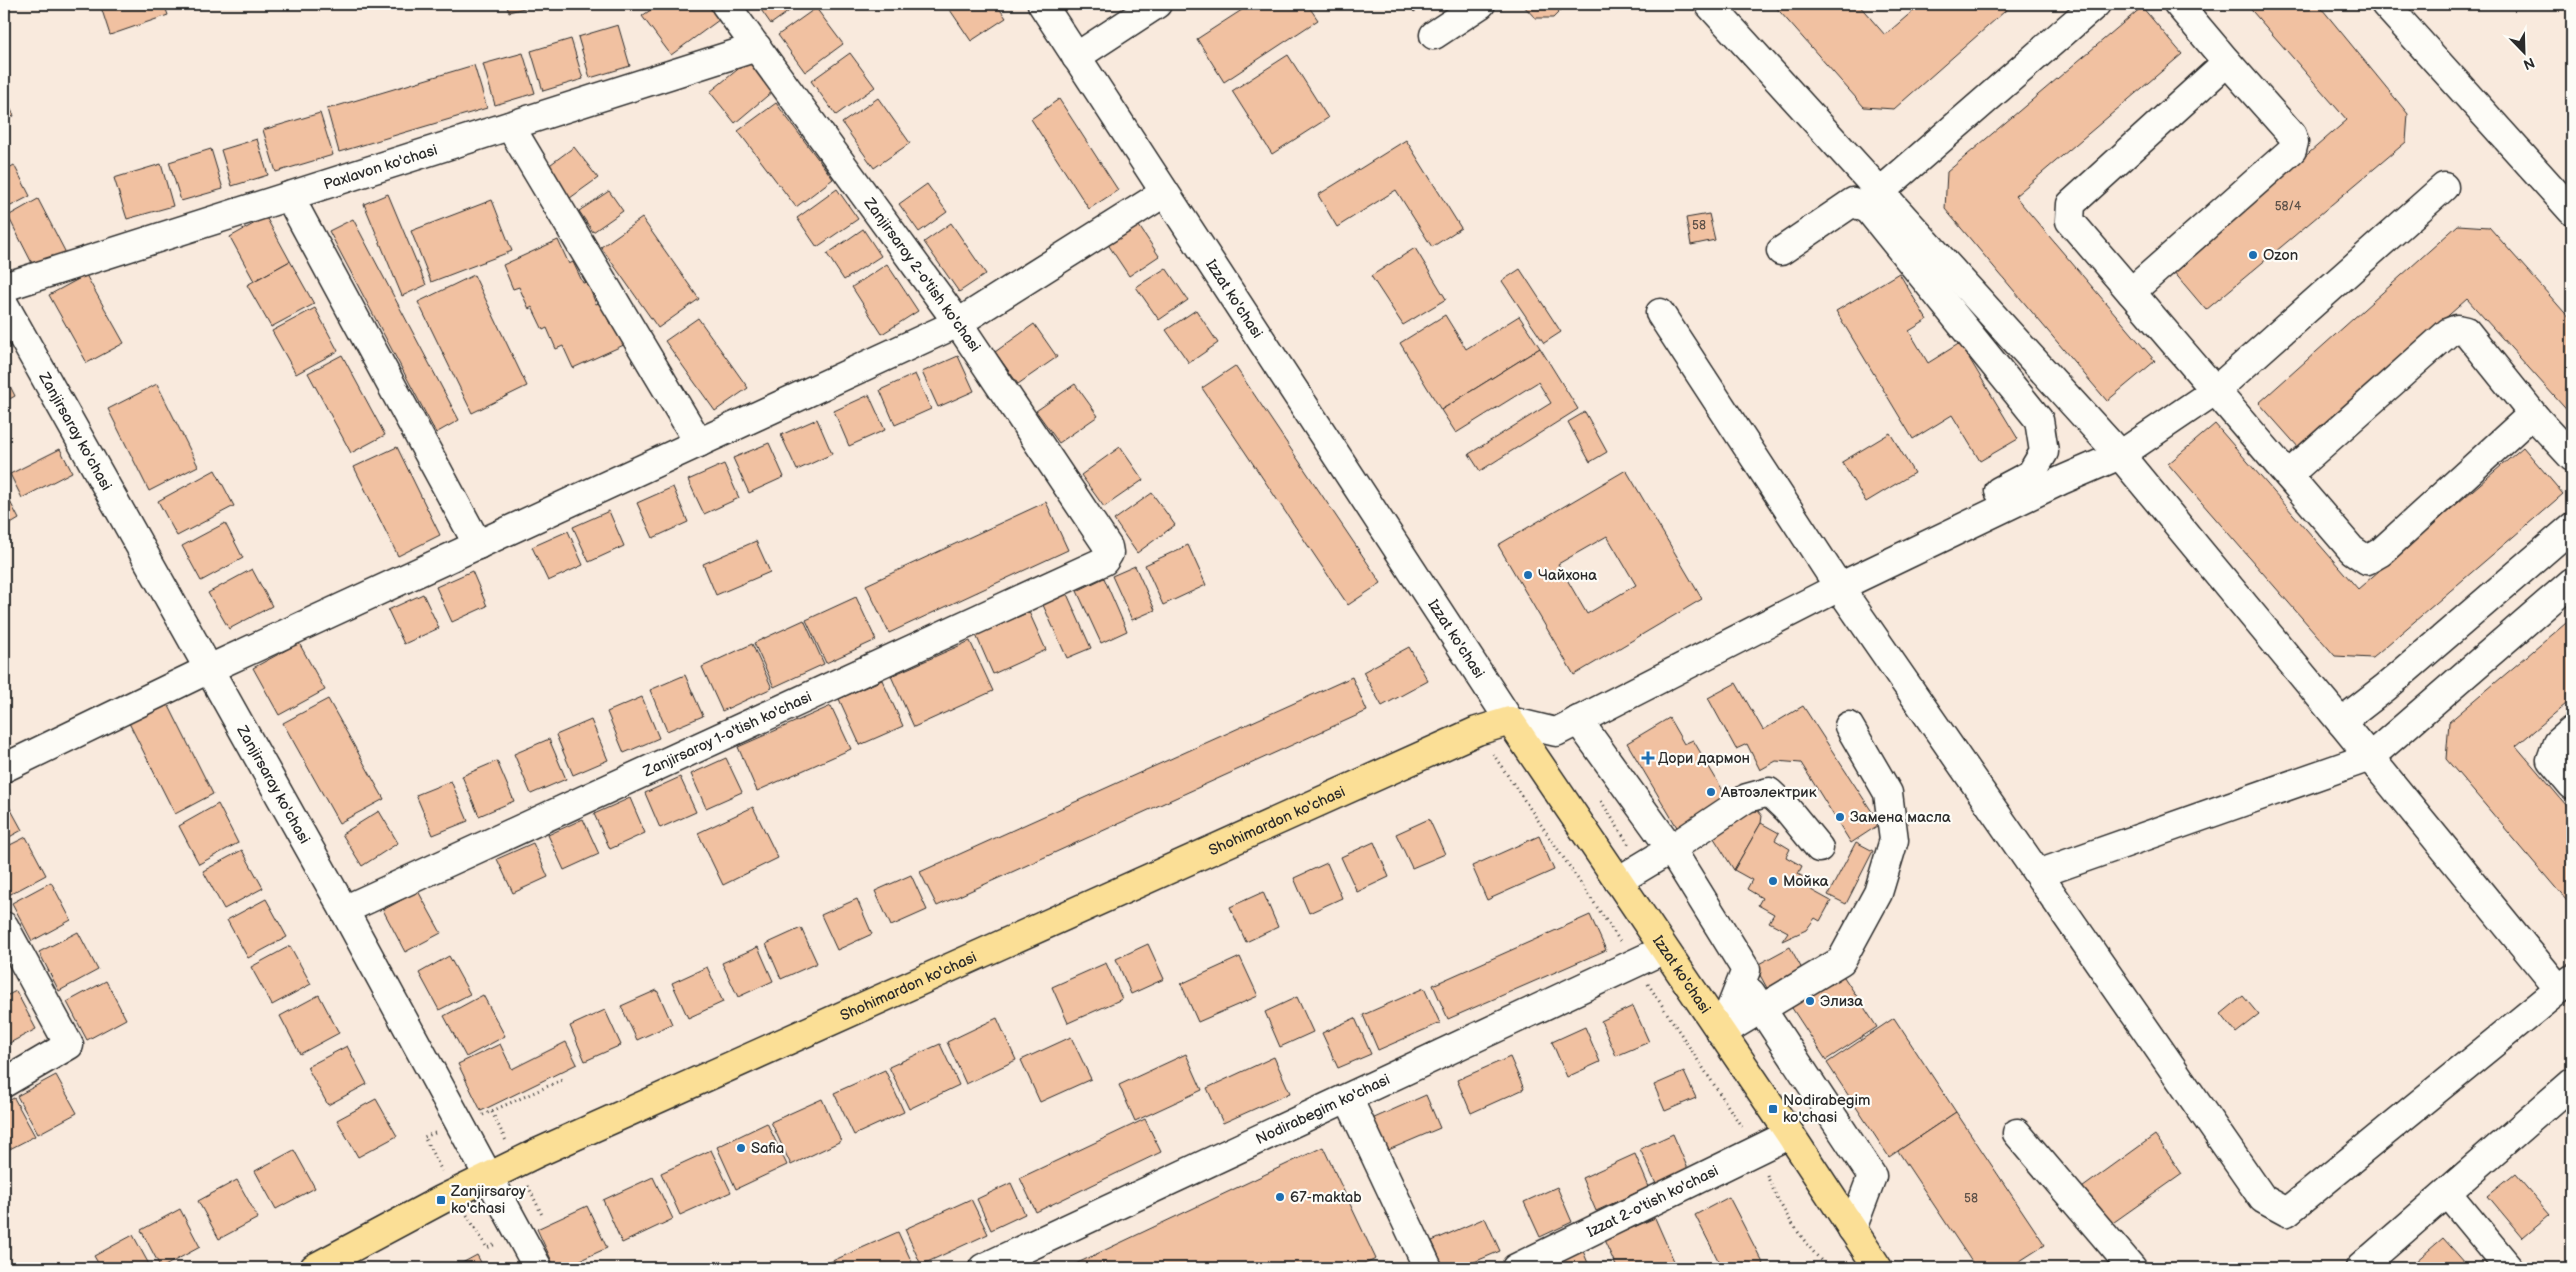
<svg xmlns="http://www.w3.org/2000/svg" width="2576" height="1272" font-family="'Balsamiq Sans',sans-serif">
<style>
.building{fill:#f1c1a1;stroke:#2b2b2b;fill-rule:evenodd}
.lines{fill:none;stroke-linecap:round;stroke-linejoin:round}
.minor-casing{stroke:#2b2b2b;stroke-width:31}
.major-casing{stroke:#2b2b2b;stroke-width:31}
.path{stroke:#2b2b2b;stroke-width:3;stroke-dasharray:1 4;stroke-linecap:butt}
.minor{stroke:#fdfcf7;stroke-width:28}
.major{stroke:#fbdf96;stroke-width:28}
.poi-dot{fill:#1f6fb2;stroke:#fdfcf7;stroke-width:2}
.labels{text-anchor:middle;dominant-baseline:central;stroke-width:4.5;stroke-linejoin:round;paint-order:stroke}
.number-label{font-size:12px;fill:#5c5048}
.street-label{font-size:15px;fill:#2b2b2b;stroke:#fdfcf7}
.poi-label{font-size:15px;fill:#2b2b2b;stroke:#fdfcf7;text-anchor:start}
</style>
<rect width="100%" height="100%" fill="#f9eadd"/>
<filter id="ink" filterUnits="userSpaceOnUse"><feTurbulence type="fractalNoise" baseFrequency=".02" numOctaves="2"/><feDisplacementMap in="SourceGraphic" scale="10" xChannelSelector="R" yChannelSelector="G"/><feConvolveMatrix kernelMatrix="1 2 1 2 8 2 1 2 1" color-interpolation-filters="sRGB"/></filter>
<g filter="url(#ink)">
<g class="building">
<path d="M100,4H164L168,15L110,35Z"/>
<path d="M506,4H539L509,12Z"/>
<path d="M659,4H713L723,17L671,55L642,16Z"/>
<path d="M757,4H799L771,24Z"/>
<path d="M946,4H996L1006,18L971,41Z"/>
<path d="M1251,4H1307L1318,20L1224,82L1197,39Z"/>
<path d="M1408,4H1426L1414,12Z"/>
<path d="M1522,4H1566V5L1553,18H1535Z"/>
<path d="M1773,4H1858L1885,35L1921,4H2013L1894,109L1864,107Z"/>
<path d="M2246,4H2318L2408,114L2406,142L2206,310L2173,271L2347,120Z"/>
<path d="M2142,7L2182,54L2015,196L2155,361L2107,401L1945,209L1947,172Z"/>
<path d="M816,8L843,44L805,72L778,35Z"/>
<path d="M618,25L630,66L590,78L578,37Z"/>
<path d="M571,39L583,79L543,91L531,51Z"/>
<path d="M523,53L535,93L495,105L483,64Z"/>
<path d="M850,53L875,87L836,115L811,81Z"/>
<path d="M1288,55L1328,118L1272,154L1232,91Z"/>
<path d="M748,61L773,91L735,123L710,92Z"/>
<path d="M474,65L487,108L339,152L327,109Z"/>
<path d="M4,95L14,116L4,120Z"/>
<path d="M878,98L910,143L874,168L842,123Z"/>
<path d="M1059,99L1118,190L1089,209L1031,119Z"/>
<path d="M776,103L833,179L796,207L738,131Z"/>
<path d="M320,113L333,155L276,172L263,130Z"/>
<path d="M257,139L268,175L232,186L221,150Z"/>
<path d="M1406,140L1461,228L1432,247L1396,190L1337,227L1318,195Z"/>
<path d="M574,147L598,178L570,198L547,167Z"/>
<path d="M211,149L223,189L181,201L169,162Z"/>
<path d="M161,164L173,206L127,219L114,178Z"/>
<path d="M14,165L30,196L5,209L4,171Z"/>
<path d="M927,184L947,212L919,232L899,204Z"/>
<path d="M837,189L858,219L817,247L797,218Z"/>
<path d="M609,191L623,211L593,232L579,211Z"/>
<path d="M388,194L426,285L402,296L364,204Z"/>
<path d="M38,199L67,255L36,271L8,216Z"/>
<path d="M492,200L512,251L431,282L411,231Z"/>
<path d="M1709,214L1715,240L1691,245L1686,218Z"/>
<path d="M266,217L290,261L254,281L230,237Z"/>
<path d="M642,218L699,299L658,328L601,247Z"/>
<path d="M353,219L459,420L436,433L329,231Z"/>
<path d="M951,223L986,274L959,292L924,242Z"/>
<path d="M1137,223L1159,256L1129,276L1107,243Z"/>
<path d="M2458,225L2489,227L2572,321V416L2467,299L2299,448L2259,403Z"/>
<path d="M863,229L881,256L844,280L827,254Z"/>
<path d="M558,240L569,264L573,262L583,283L587,282L596,304L601,302L610,324L616,321L626,344L573,368L563,346L556,349L547,328L543,330L532,307L529,309L519,287L513,289L503,265Z"/>
<path d="M1415,248L1446,299L1403,325L1371,276Z"/>
<path d="M290,261L314,304L271,327L247,285Z"/>
<path d="M887,264L918,311L882,334L852,287Z"/>
<path d="M1166,268L1188,300L1159,320L1136,287Z"/>
<path d="M1520,269L1561,332L1544,343L1502,281Z"/>
<path d="M1899,273L1927,320L1909,331L1928,363L1960,343L2018,439L1980,461L1952,415L1913,439L1836,311Z"/>
<path d="M86,275L124,343L87,363L49,295Z"/>
<path d="M474,275L527,386L472,413L418,302Z"/>
<path d="M315,308L338,351L296,374L272,331Z"/>
<path d="M1196,310L1218,343L1189,363L1166,330Z"/>
<path d="M1445,315L1466,349L1519,316L1540,348L1441,410L1400,343Z"/>
<path d="M698,318L748,388L715,411L665,341Z"/>
<path d="M1034,324L1057,357L1018,384L995,352Z"/>
<path d="M1540,348L1578,409L1480,471L1469,454L1551,403L1538,382L1456,433L1441,410Z"/>
<path d="M342,355L385,435L351,453L308,373Z"/>
<path d="M958,356L974,391L938,407L922,372Z"/>
<path d="M1235,366L1381,583L1348,605L1202,388Z"/>
<path d="M4,374L15,396L4,402Z"/>
<path d="M915,374L931,409L895,425L880,390Z"/>
<path d="M157,384L198,466L149,491L108,409Z"/>
<path d="M1075,384L1098,416L1059,443L1036,411Z"/>
<path d="M869,395L885,430L849,446L834,411Z"/>
<path d="M1585,412L1607,452L1590,462L1568,422Z"/>
<path d="M817,419L832,454L797,470L781,435Z"/>
<path d="M2215,424L2358,589L2523,447L2563,494L2372,658L2335,656L2168,464Z"/>
<path d="M1890,433L1914,473L1866,502L1842,462Z"/>
<path d="M769,443L784,477L749,493L733,458Z"/>
<path d="M397,447L440,535L398,556L354,467Z"/>
<path d="M1120,447L1143,480L1104,507L1081,475Z"/>
<path d="M60,449L72,472L22,498L10,474Z"/>
<path d="M724,464L739,498L704,514L688,480Z"/>
<path d="M215,470L234,506L177,536L158,501Z"/>
<path d="M1626,470L1702,599L1574,675L1498,545ZM1607,536L1636,585L1587,614L1558,564Z"/>
<path d="M673,487L688,522L653,538L637,503Z"/>
<path d="M4,490L19,519L4,528Z"/>
<path d="M1152,493L1175,525L1137,553L1114,520Z"/>
<path d="M1046,502L1068,550L889,633L866,585Z"/>
<path d="M609,511L624,546L589,562L573,527Z"/>
<path d="M225,523L243,558L201,581L182,546Z"/>
<path d="M568,531L583,565L548,581L532,547Z"/>
<path d="M756,541L770,572L716,595L703,564Z"/>
<path d="M1188,545L1206,585L1163,605L1145,565Z"/>
<path d="M1135,566L1155,610L1132,620L1112,576Z"/>
<path d="M252,569L272,606L229,629L208,593Z"/>
<path d="M472,571L487,606L452,622L436,587Z"/>
<path d="M1104,578L1127,631L1101,643L1077,591Z"/>
<path d="M423,594L439,628L404,644L388,610Z"/>
<path d="M1067,594L1091,648L1067,658L1043,605Z"/>
<path d="M856,597L876,640L826,663L806,620Z"/>
<path d="M1029,612L1046,650L993,674L976,635Z"/>
<path d="M2572,618V699L2516,746L2572,812V907L2446,759L2449,722Z"/>
<path d="M804,620L824,664L774,687L754,643Z"/>
<path d="M970,641L993,691L914,727L891,676Z"/>
<path d="M299,643L325,690L279,715L253,668Z"/>
<path d="M752,644L772,688L722,711L702,667Z"/>
<path d="M1409,647L1428,681L1382,706L1363,672Z"/>
<path d="M685,675L703,716L667,731L650,690Z"/>
<path d="M1352,677L1367,711L937,906L920,872Z"/>
<path d="M882,680L903,726L860,745L839,699Z"/>
<path d="M1736,683L1763,730L1803,706L1880,824L1851,843L1801,763L1776,761L1760,770L1747,744L1736,749L1708,698Z"/>
<path d="M642,697L659,738L624,753L607,712Z"/>
<path d="M328,699L384,799L339,823L283,723Z"/>
<path d="M167,702L213,794L175,814L128,721Z"/>
<path d="M831,706L851,749L757,791L738,747Z"/>
<path d="M1669,718L1684,744L1693,740L1728,799L1678,829L1627,743Z"/>
<path d="M591,720L608,760L573,775L556,735Z"/>
<path d="M549,739L566,779L531,794L514,754Z"/>
<path d="M726,758L742,792L706,808L691,774Z"/>
<path d="M497,761L514,801L479,816L462,776Z"/>
<path d="M680,777L696,812L660,828L645,793Z"/>
<path d="M451,781L468,821L433,835L416,795Z"/>
<path d="M4,797L22,830L4,840Z"/>
<path d="M630,798L645,833L610,849L594,814Z"/>
<path d="M218,804L238,843L199,864L179,826Z"/>
<path d="M753,807L778,858L723,885L698,833Z"/>
<path d="M379,811L398,843L362,866L342,834Z"/>
<path d="M1751,811H1758L1762,816L1761,823L1734,870L1712,835Z"/>
<path d="M583,819L599,854L564,870L548,835Z"/>
<path d="M1429,819L1445,854L1412,868L1396,834Z"/>
<path d="M1761,823L1779,833L1775,840L1790,849L1786,857L1802,866L1798,874L1814,883L1811,890L1831,901L1820,921L1815,918L1806,930L1782,941L1788,932L1769,922L1774,914L1758,905L1762,898L1747,889L1752,880L1734,870Z"/>
<path d="M1539,836L1554,870L1487,900L1472,866Z"/>
<path d="M26,837L46,875L7,896L4,890V848Z"/>
<path d="M1374,842L1389,877L1357,892L1341,857Z"/>
<path d="M1856,842L1873,851L1846,904L1828,895Z"/>
<path d="M533,843L548,877L513,893L497,859Z"/>
<path d="M242,850L263,888L224,909L203,871Z"/>
<path d="M1327,863L1342,898L1309,913L1294,878Z"/>
<path d="M911,875L927,910L891,926L875,891Z"/>
<path d="M51,882L71,920L32,941L12,903Z"/>
<path d="M418,891L441,933L405,952L383,910Z"/>
<path d="M1263,892L1278,927L1246,942L1230,907Z"/>
<path d="M266,899L287,937L248,958L227,920Z"/>
<path d="M857,899L872,934L837,950L821,915Z"/>
<path d="M1590,915L1606,950L1448,1019L1433,985Z"/>
<path d="M801,928L817,963L781,979L766,944Z"/>
<path d="M78,932L98,970L59,991L39,952Z"/>
<path d="M1148,944L1164,979L1131,994L1116,959Z"/>
<path d="M290,946L311,984L272,1005L251,967Z"/>
<path d="M758,947L773,981L738,997L722,963Z"/>
<path d="M1790,947L1802,969L1767,988L1755,966Z"/>
<path d="M449,956L470,994L439,1010L419,973Z"/>
<path d="M1240,957L1258,996L1198,1022L1181,984Z"/>
<path d="M1106,963L1122,999L1068,1023L1052,987Z"/>
<path d="M707,967L723,1002L688,1018L672,983Z"/>
<path d="M1840,971L1877,1027L1826,1060L1790,1005Z"/>
<path d="M106,981L126,1019L87,1040L67,1002Z"/>
<path d="M1424,988L1440,1023L1378,1050L1363,1015Z"/>
<path d="M657,990L672,1024L637,1040L621,1006Z"/>
<path d="M16,991L36,1029L4,1046V997Z"/>
<path d="M319,995L339,1033L300,1054L280,1016Z"/>
<path d="M483,995L505,1036L466,1057L444,1016Z"/>
<path d="M2243,996L2259,1015L2236,1033L2221,1014Z"/>
<path d="M1297,997L1313,1032L1280,1047L1265,1012Z"/>
<path d="M1633,1006L1649,1042L1616,1056L1601,1021Z"/>
<path d="M605,1010L621,1045L585,1061L570,1026Z"/>
<path d="M997,1018L1016,1060L966,1084L947,1042Z"/>
<path d="M1355,1018L1371,1054L1338,1068L1322,1033Z"/>
<path d="M1894,1018L1956,1112L1889,1157L1827,1063Z"/>
<path d="M1585,1027L1600,1062L1567,1077L1552,1042Z"/>
<path d="M1071,1037L1091,1079L1040,1102L1021,1060Z"/>
<path d="M566,1042L577,1064L481,1111L458,1064L500,1044L512,1069Z"/>
<path d="M940,1044L959,1085L909,1109L889,1067Z"/>
<path d="M347,1046L367,1084L328,1105L307,1067Z"/>
<path d="M1186,1054L1202,1090L1135,1121L1119,1085Z"/>
<path d="M1274,1057L1290,1093L1223,1123L1207,1088Z"/>
<path d="M1510,1057L1524,1089L1471,1113L1457,1080Z"/>
<path d="M885,1070L904,1112L854,1135L834,1093Z"/>
<path d="M1684,1072L1696,1098L1665,1111L1654,1085Z"/>
<path d="M56,1075L77,1113L38,1134L17,1096Z"/>
<path d="M1426,1095L1440,1128L1386,1151L1372,1119Z"/>
<path d="M14,1098L35,1136L4,1152V1103Z"/>
<path d="M376,1099L397,1136L358,1157L337,1120Z"/>
<path d="M822,1099L841,1141L791,1165L771,1122Z"/>
<path d="M1956,1112L2045,1245L2009,1268H1976L1898,1151Z"/>
<path d="M1145,1119L1161,1152L1036,1212L1020,1178Z"/>
<path d="M767,1123L787,1165L736,1189L717,1147Z"/>
<path d="M1673,1134L1688,1169L1656,1184L1640,1149Z"/>
<path d="M2155,1135L2182,1174L2107,1227L2079,1190Z"/>
<path d="M1323,1147L1376,1259L1356,1268H1067Z"/>
<path d="M294,1150L315,1188L276,1209L255,1171Z"/>
<path d="M711,1150L731,1192L680,1215L661,1173Z"/>
<path d="M1635,1154L1649,1187L1596,1211L1582,1178Z"/>
<path d="M2515,1174L2550,1215L2523,1238L2488,1196Z"/>
<path d="M653,1177L673,1219L622,1243L603,1200Z"/>
<path d="M237,1180L258,1218L219,1239L198,1201Z"/>
<path d="M1011,1183L1025,1214L991,1230L977,1199Z"/>
<path d="M1557,1187L1572,1222L1540,1237L1524,1202Z"/>
<path d="M1729,1197L1764,1265L1758,1268H1722L1695,1215Z"/>
<path d="M971,1199L988,1234L921,1265L905,1229Z"/>
<path d="M587,1206L607,1248L563,1268H555L537,1229Z"/>
<path d="M180,1209L200,1247L161,1268L141,1230Z"/>
<path d="M1485,1218L1500,1251L1460,1268H1444L1432,1241Z"/>
<path d="M1655,1218L1677,1268H1617L1604,1240Z"/>
<path d="M898,1232L914,1267L833,1268L830,1262Z"/>
<path d="M133,1235L151,1268H101L94,1256Z"/>
<path d="M2443,1238L2466,1264L2461,1268H2421L2415,1262Z"/>
<path d="M1583,1251L1590,1268H1551L1550,1265Z"/>
<path d="M477,1255L484,1268H453Z"/>
</g>
<g class="lines">
<g class="minor-casing">
<g id="minor">
<path id="s1" d="M1042,4L1510,721L1556,732L1839,587L2062,480L2120,455L2216,390L2444,187"/>
<path d="M1709,4L2120,455L2341,722L2386,687L2572,527"/>
<path d="M2178,4L2227,62L2071,204L2070,221L2352,550L2367,560L2381,552L2529,417L2536,418"/>
<path d="M2385,4L2572,211"/>
<path d="M1434,35L1481,4"/>
<path d="M1076,57L1157,4"/>
<path d="M510,126L699,443"/>
<path d="M1880,192L2096,4"/>
<path d="M289,196L478,545"/>
<path d="M1781,251L1853,202L1869,210L2039,420L2044,452L2031,474L1999,491"/>
<path id="s2" d="M4,287L757,47"/>
<path d="M2131,292L2292,150L2294,142L2292,135L2227,62"/>
<path id="s3" d="M4,304L344,910L538,1268"/>
<path d="M1660,313L1839,587L2263,1199L2287,1212L2572,979"/>
<path d="M2288,475L2449,332L2457,329L2466,331L2536,418L2572,457"/>
<path d="M1578,720L1671,849L1746,970L1721,1033"/>
<path d="M2341,722L2559,989"/>
<path d="M2572,730L2557,743L2551,760L2572,785"/>
<path d="M4,768L209,669L958,323L1164,193"/>
<path d="M2038,874L2370,757L2572,582"/>
<path d="M1618,881L1671,849L1747,798L1769,792L1788,810L1819,848"/>
<path id="s4" d="M344,910L1104,561L1109,553L1108,547L958,323L725,4"/>
<path d="M4,926L69,1045L4,1083"/>
<path d="M1751,993L1872,1176L1852,1229"/>
<path d="M1721,1033L1841,961L1878,893L1894,840L1888,793L1849,726"/>
<path d="M1348,1098L1428,1268"/>
<path d="M2017,1133L2132,1268"/>
<path d="M2447,1193L2509,1268"/>
<path id="s5" d="M983,1268L1663,950"/>
<path id="s6" d="M1516,1268L1790,1134"/>
<path d="M2360,1268L2572,1083"/>
</g>
</g>
<g class="major-casing">
<g id="major">
<path id="s7" d="M314,1268L441,1200L537,1153L1477,731L1510,721L1790,1134L1878,1268"/>
</g>
</g>
<g class="path">
<path d="M1493,754L1620,941"/>
<path d="M1601,801L1629,845"/>
<path d="M1648,984L1743,1129"/>
<path d="M492,1112L506,1141"/>
<path d="M483,1115L562,1080"/>
<path d="M435,1133L424,1137L442,1171"/>
<path d="M1767,1175C1780,1209 1802,1241 1828,1268"/>
<path d="M528,1186L542,1215"/>
<path d="M467,1215L487,1248L496,1244"/>
</g>
<use href="#minor" class="minor"/>
<use href="#major" class="major"/>
</g>
</g>
<g class="poi-dot">
<circle cx="2253" cy="255" r="5"/>
<circle cx="1528" cy="575" r="5"/>
<path d="M1645.5 750.5h5v5h5v5h-5v5h-5v-5h-5v-5h5z"/>
<circle cx="1711" cy="792" r="5"/>
<circle cx="1840" cy="817" r="5"/>
<circle cx="1773" cy="881" r="5"/>
<circle cx="1810" cy="1001" r="5"/>
<rect x="1768" y="1104" width="10" height="10" rx="2.5"/>
<circle cx="741" cy="1148" r="5"/>
<circle cx="1280" cy="1197" r="5"/>
<rect x="436" y="1195" width="10" height="10" rx="2.5"/>
</g>
<g class="labels">
<g class="number-label">
<text x="2288" y="206">58/4</text>
<text x="1699" y="225">58</text>
<text x="1971" y="1198">58</text>
</g>
<g class="street-label">
<text stroke="none"><textPath href="#s2" startOffset="395">Paxlavon ko'chasi</textPath></text>
<text transform="translate(922 275) rotate(54)">Zanjirsaroy 2-o'tish ko'chasi</text>
<text stroke="none"><textPath href="#s1" startOffset="352">Izzat ko'chasi</textPath></text>
<text stroke="none"><textPath href="#s3" startOffset="146">Zanjirsaray ko'chasi</textPath></text>
<text stroke="none"><textPath href="#s1" startOffset="758">Izzat ko'chasi</textPath></text>
<text stroke="none"><textPath href="#s4" startOffset="422">Zanjirsaroy 1-o'tish ko'chasi</textPath></text>
<text stroke="none"><textPath href="#s3" startOffset="551">Zanjirsaray ko'chasi</textPath></text>
<text stroke="none"><textPath href="#s7" startOffset="1062">Shohimardon ko'chasi</textPath></text>
<text stroke="none"><textPath href="#s7" startOffset="1622">Izzat ko'chasi</textPath></text>
<text stroke="none"><textPath href="#s7" startOffset="658">Shohimardon ko'chasi</textPath></text>
<text stroke="none"><textPath href="#s5" startOffset="375">Nodirabegim ko'chasi</textPath></text>
<text stroke="none"><textPath href="#s6" startOffset="152">Izzat 2-o'tish ko'chasi</textPath></text>
</g>
<g class="poi-label">
<text x="2263" y="255">Ozon</text>
<text x="1538" y="575">Чайхона</text>
<text x="1658" y="758">Дори дармон</text>
<text x="1721" y="792">Автоэлектрик</text>
<text x="1850" y="817">Замена масла</text>
<text x="1783" y="881">Мойка</text>
<text x="1820" y="1001">Элиза</text>
<text x="1783" y="1100">Nodirabegim<tspan x="1783" dy="17">ko'chasi</tspan></text>
<text x="751" y="1148">Safia</text>
<text x="451" y="1191">Zanjirsaroy<tspan x="451" dy="17">ko'chasi</tspan></text>
<text x="1290" y="1197">67-maktab</text>
</g>
</g>
<rect width="2576" height="1272" fill="none" stroke="#fdfcf7" stroke-width="20"/>
<rect x="10" y="10" width="2556" height="1252" fill="none" stroke="#2b2b2b" stroke-width="2" filter="url(#ink)"/>
<g transform="translate(2524 52) rotate(157)" stroke="#fdfcf7" stroke-width="4" paint-order="stroke">
<path d="M0-4L9 19L0 12L-9 19Z" fill="#2b2b2b"/>
<text y="-8" font-size="14" font-weight="bold" text-anchor="middle" fill="#2b2b2b">N</text>
</g>
</svg>
